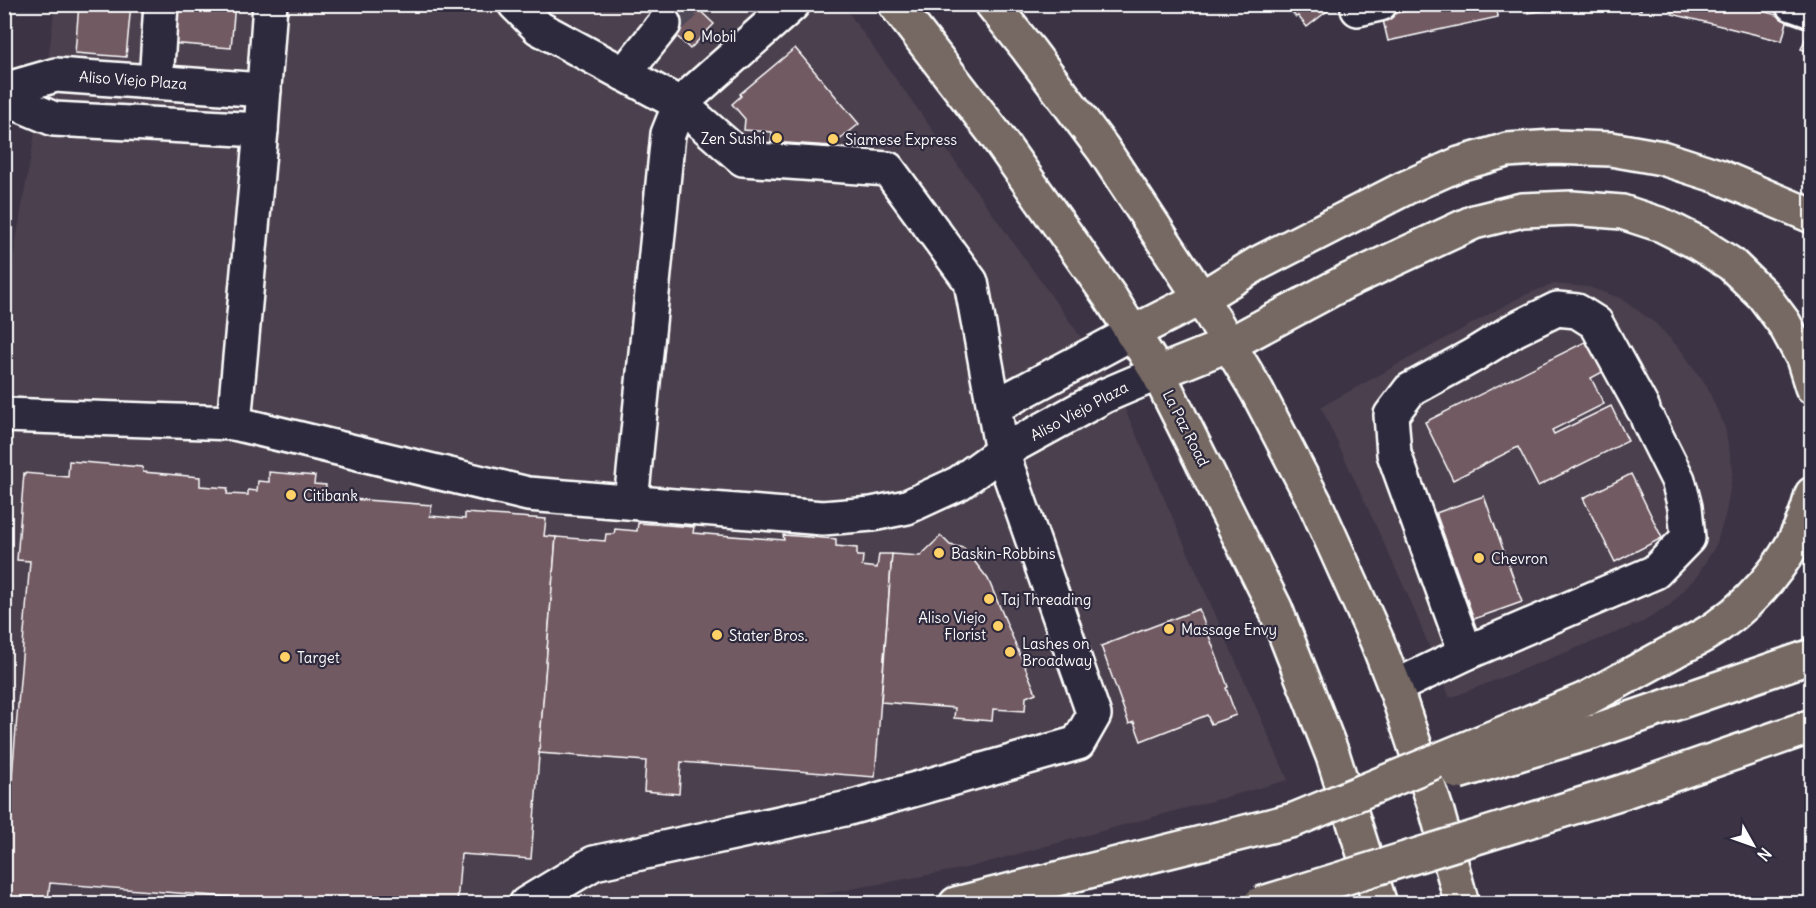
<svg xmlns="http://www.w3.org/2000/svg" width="1816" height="908" font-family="Delius,sans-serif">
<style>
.built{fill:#4c3f4e}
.building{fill:#725a64;stroke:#fff;stroke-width:1.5}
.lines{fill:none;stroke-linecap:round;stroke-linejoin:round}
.minor-tunnel{stroke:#504858;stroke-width:33;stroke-dasharray:33 16;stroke-linecap:butt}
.minor-casing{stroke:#fff;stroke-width:38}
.major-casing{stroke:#fff;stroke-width:38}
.highway-casing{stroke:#fff;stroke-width:38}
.minor{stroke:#2f2a3d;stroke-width:33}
.major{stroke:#766964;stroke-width:33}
.highway{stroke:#766964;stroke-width:33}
.highway-bridge-casing{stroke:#fff;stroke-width:38;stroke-linecap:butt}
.highway-bridge{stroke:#766964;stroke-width:33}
.poi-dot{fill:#ffd166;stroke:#2f2a3d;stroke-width:2}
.labels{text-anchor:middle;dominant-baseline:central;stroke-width:4.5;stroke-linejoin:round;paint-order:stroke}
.poi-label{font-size:15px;fill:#fff;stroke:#2f2a3d;text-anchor:start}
.street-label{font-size:15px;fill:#fff;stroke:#2f2a3d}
</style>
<rect width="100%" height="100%" fill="#3c3445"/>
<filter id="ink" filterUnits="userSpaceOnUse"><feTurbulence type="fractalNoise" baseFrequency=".0167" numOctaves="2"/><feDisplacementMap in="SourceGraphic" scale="12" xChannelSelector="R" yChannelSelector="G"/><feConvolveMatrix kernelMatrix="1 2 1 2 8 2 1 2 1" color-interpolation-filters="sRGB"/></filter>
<g filter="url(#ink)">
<g class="built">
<path d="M55,5H843L1113,382L1288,780L966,868L774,903L5,904V339L12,263L49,54Z"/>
<path d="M1553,284L1588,287L1620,298L1655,323L1681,350L1707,387L1725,428L1733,470L1726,512L1716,545L1697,576L1670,605L1643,622L1450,698L1411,602L1321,407L1522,296Z"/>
</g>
<g class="building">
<path d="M79,4H131L126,57L75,53Z"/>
<path d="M172,4H235L231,48L169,43Z"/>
<path d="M644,4H693L714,24L690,49Z"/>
<path d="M1281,4H1336L1307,27L1298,16L1296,17L1287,7L1284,9Z"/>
<path d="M1438,4H1496L1498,17L1388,41L1382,16Z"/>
<path d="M1526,4H1580V5L1528,13Z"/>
<path d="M1601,4H1642L1641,10Z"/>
<path d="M1674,4H1736L1788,18L1782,41L1672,14Z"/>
<path d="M1810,27H1812V53L1801,49Z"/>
<path d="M795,48L859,124L832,146L771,142L772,132L744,130L745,119L732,104L741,96L740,94Z"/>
<path d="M1595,337L1610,368L1591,378L1604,404L1552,430L1554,434L1611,406L1628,441L1538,486L1518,447L1453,480L1425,422Z"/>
<path d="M69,461L142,467L143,472L200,477V486L228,488L227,494L248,495V490L257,491L258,481L269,482V472L315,476L314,484L326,485L325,497L432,505L430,516L465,519V513L546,519L544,536L556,537L531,859L461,854L457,904H316L50,883L48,899L25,897L24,904H4V872L30,561L17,560L24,473L68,477Z"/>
<path d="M1631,474L1662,538L1615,562L1583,498Z"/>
<path d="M1484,496L1522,602L1474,619L1436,513Z"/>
<path d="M638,523L694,527L693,533L784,540L783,535L836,539V546L857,548V556H863L862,566L877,568L879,554H892L875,777L681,762L679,794L644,791L646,761L539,753L556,537L605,541L606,534H614L615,529L637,531Z"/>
<path d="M941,536L950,545L964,548L988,579L1036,693L1026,697L1025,711L993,709L992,721L954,718L955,708L881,702L892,554L920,556Z"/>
<path d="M1199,609L1228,687L1226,688L1236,715L1211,724L1207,715L1141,741L1134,722L1129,724L1101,646Z"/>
</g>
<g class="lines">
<path class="minor-tunnel" d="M664,24L686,4"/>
<g class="minor-casing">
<g id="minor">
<path d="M515,4L539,28L680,104L743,159L888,169L971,282L1002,452L1094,715L1078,743L849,808L594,863L526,904"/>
<path d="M1792,4L1812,11"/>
<path d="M1358,9L1380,4"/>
<path d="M624,74L664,24"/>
<path d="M156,82L161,4"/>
<path d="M4,90L56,75L264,90"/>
<path d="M4,98L54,119L261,130"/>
<path d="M994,407L1132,333"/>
<path d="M4,415L234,423L528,494L823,518L872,514L907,507L959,483L1002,452L1104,396L1158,373"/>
<path d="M234,423L261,130L270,4"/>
<path d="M631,502L668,134L680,104L793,4"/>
<path d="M1466,653L1394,454L1391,415L1410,390L1472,356L1514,330L1557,309L1577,311L1596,323L1643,409"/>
<path d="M1395,687L1466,653L1655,572L1688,538L1685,507L1678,480L1648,420"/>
</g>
</g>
<g class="major-casing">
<g id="major">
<path d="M895,4L995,134L1110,297L1158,373L1275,608L1333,756L1380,904"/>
<path d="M992,4L1028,49L1103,149L1201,298L1257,391L1315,503L1377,641L1395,687L1437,812L1462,904"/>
</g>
</g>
<g class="highway-casing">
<g id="highway">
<path d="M1132,333L1201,298L1257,264L1405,188L1459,164L1507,150L1554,147L1611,149L1662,158L1718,176L1812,216"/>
<path d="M1158,373L1230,344L1345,282L1474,222L1522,210L1572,208L1622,212L1662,225L1698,243L1731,264L1763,295L1784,323L1803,358L1812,387"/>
<path d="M1586,699C1615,683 1645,667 1674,651C1689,643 1705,636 1718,626C1762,595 1800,547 1812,494"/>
<path d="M1592,732L1812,656"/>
<path d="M1622,792L1812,726"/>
<path d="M956,904L1294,820"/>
</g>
</g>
<use href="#minor" class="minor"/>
<use href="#major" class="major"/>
<use href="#highway" class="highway"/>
<g class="highway-bridge-casing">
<g id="highway-bridge">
<path d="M1458,772L1592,732"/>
<path d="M1294,820L1586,699"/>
<path d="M1260,904L1622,792"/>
</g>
</g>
<use href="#highway-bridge" class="highway-bridge"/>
</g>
</g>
<g class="poi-dot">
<circle cx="689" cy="36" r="6"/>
<circle cx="777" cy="138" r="6"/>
<circle cx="833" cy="139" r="6"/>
<circle cx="291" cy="495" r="6"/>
<circle cx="939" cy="553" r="6"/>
<circle cx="1479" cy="558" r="6"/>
<circle cx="989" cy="599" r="6"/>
<circle cx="998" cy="626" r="6"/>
<circle cx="1169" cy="629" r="6"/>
<circle cx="717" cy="635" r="6"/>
<circle cx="1010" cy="652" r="6"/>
<circle cx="285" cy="657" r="6"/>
</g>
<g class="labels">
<g class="poi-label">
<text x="701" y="36">Mobil</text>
<text x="765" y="138" text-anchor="end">Zen Sushi</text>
<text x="845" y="139">Siamese Express</text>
<text x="303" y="495">Citibank</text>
<text x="951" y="553">Baskin-Robbins</text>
<text x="1491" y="558">Chevron</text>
<text x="1001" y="599">Taj Threading</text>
<text x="986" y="617" text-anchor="end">Aliso Viejo<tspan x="986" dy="17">Florist</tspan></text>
<text x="1181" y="629">Massage Envy</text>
<text x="729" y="635">Stater Bros.</text>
<text x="1022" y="643">Lashes on<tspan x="1022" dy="17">Broadway</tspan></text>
<text x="297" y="657">Target</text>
</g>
<g class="street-label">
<text transform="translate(133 80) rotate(4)">Aliso Viejo Plaza</text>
<text transform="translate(1079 411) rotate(-28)">Aliso Viejo Plaza</text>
<text transform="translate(1186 428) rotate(63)">La Paz Road</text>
</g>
</g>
<rect width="1816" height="908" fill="none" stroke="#2f2a3d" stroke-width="24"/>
<rect x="12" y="12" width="1792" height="884" fill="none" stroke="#fff" stroke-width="2" filter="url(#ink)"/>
<g transform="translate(1753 845) rotate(130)" stroke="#2f2a3d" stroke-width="4.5" paint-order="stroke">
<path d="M0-4.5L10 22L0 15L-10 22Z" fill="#ffffff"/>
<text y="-9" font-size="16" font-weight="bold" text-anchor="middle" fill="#ffffff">N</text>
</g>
</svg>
